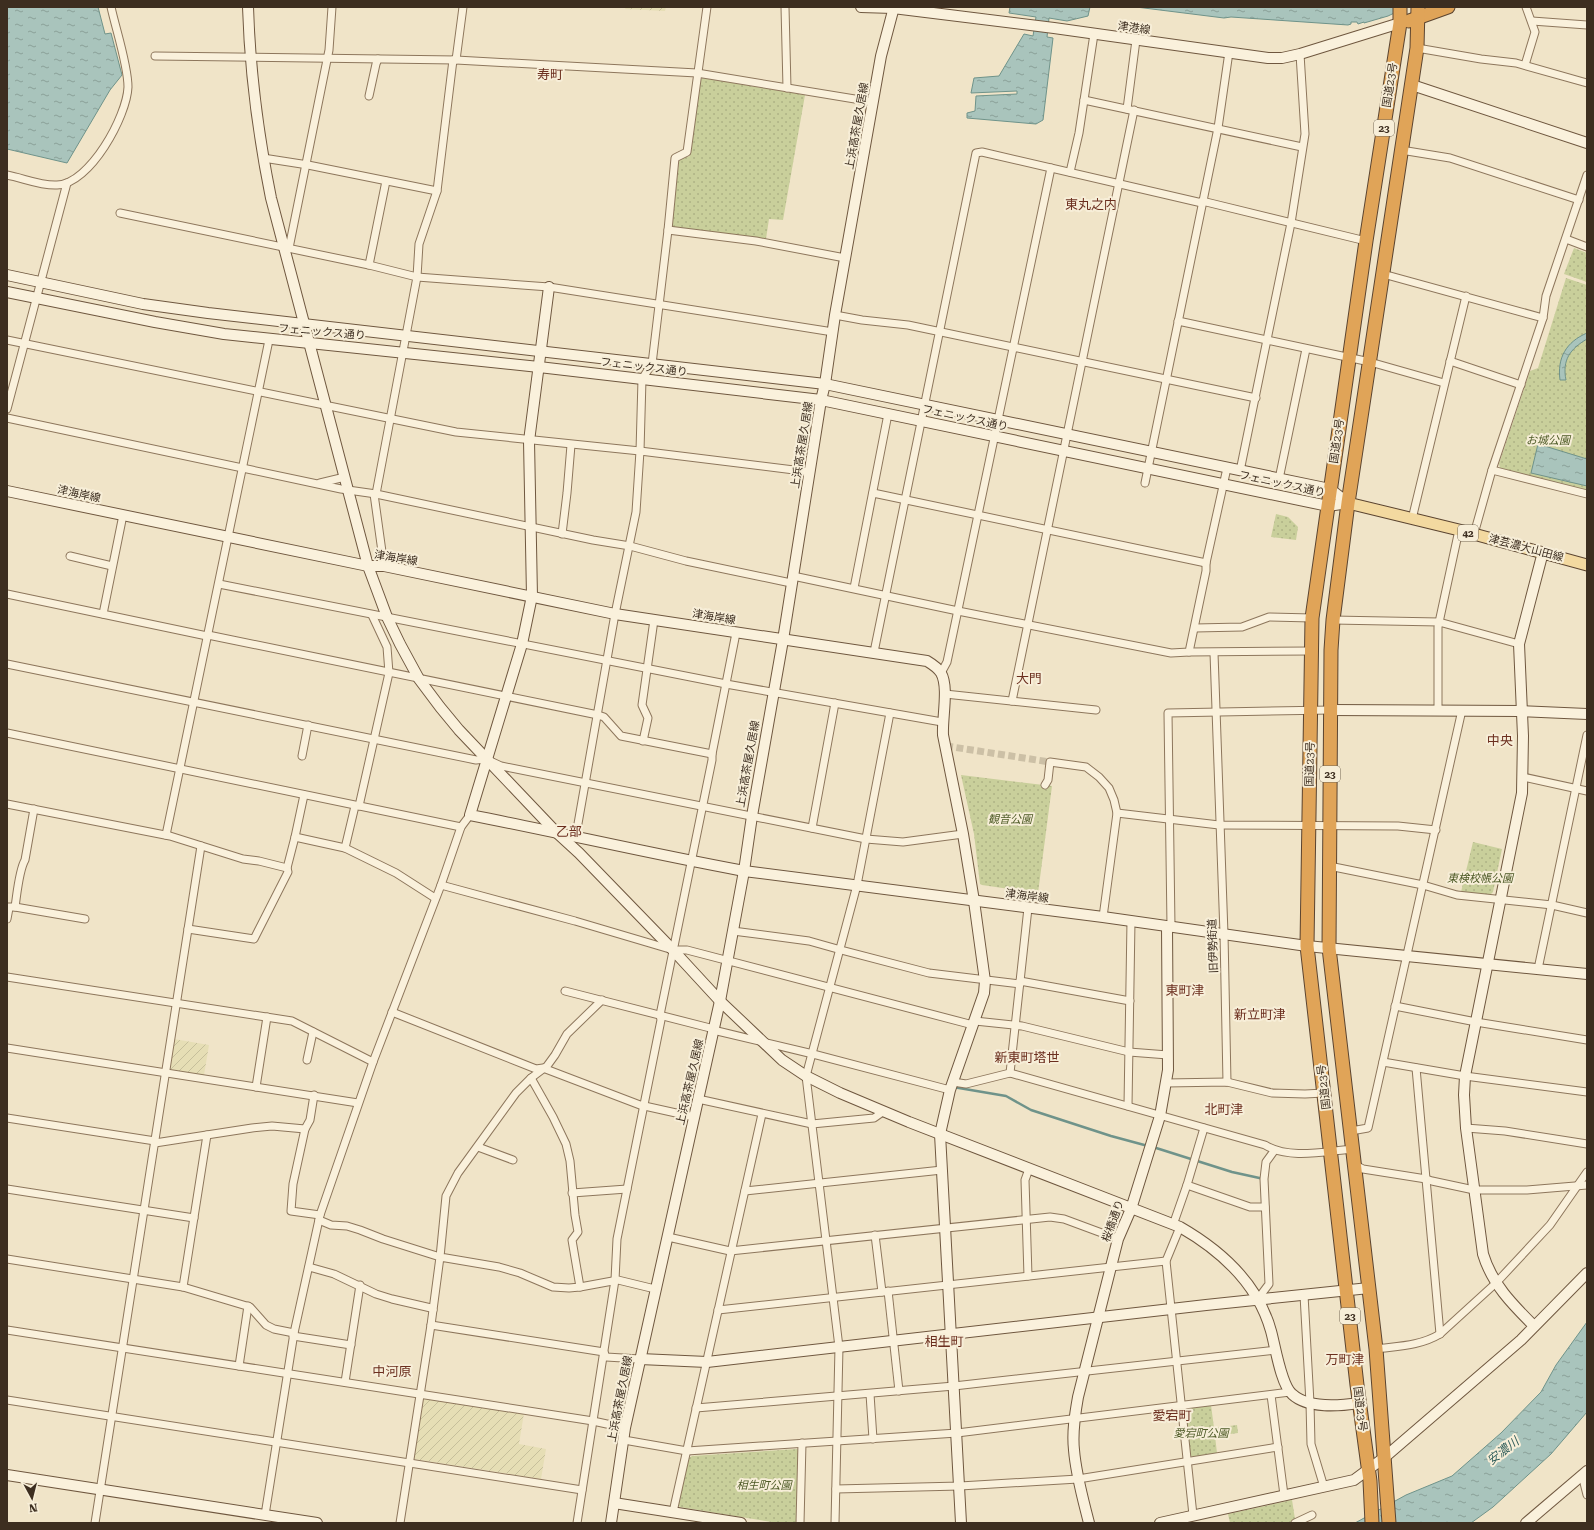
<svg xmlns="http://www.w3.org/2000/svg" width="1594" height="1530" font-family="'Roboto Serif','Noto Sans JP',serif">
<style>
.farmland{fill:url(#farmland-furrows)}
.park{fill:url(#park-dots)}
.water{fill:url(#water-ripples);stroke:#6f938a}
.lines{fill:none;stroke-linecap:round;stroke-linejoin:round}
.stream{stroke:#6f938a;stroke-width:2.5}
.street-tunnel{stroke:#ccc0a6;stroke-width:7;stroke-dasharray:7 3.5;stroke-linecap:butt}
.street-casing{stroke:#8d765c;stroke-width:9}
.secondary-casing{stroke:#6f573f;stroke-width:12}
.primary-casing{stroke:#5b4430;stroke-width:13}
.highway-casing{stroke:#5b4430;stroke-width:15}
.street{stroke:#faf1dc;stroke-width:7}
.secondary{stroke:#faf1dc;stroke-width:10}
.primary{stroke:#f3d9a0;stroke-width:11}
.highway{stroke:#e0a458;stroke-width:13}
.labels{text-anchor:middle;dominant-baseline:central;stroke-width:4;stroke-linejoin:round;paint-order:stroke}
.shield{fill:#f7eed8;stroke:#756857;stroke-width:1}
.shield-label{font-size:10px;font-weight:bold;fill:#3d2e20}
.street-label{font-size:11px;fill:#3d2e20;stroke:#f7eed8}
.park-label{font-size:11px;font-style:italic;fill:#4d5a26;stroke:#f7eed8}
.water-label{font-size:12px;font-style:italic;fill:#2f5d5a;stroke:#f7eed8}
.quarter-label{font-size:13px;fill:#6b2e1e;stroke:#f7eed8}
</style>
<defs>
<pattern id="farmland-furrows" width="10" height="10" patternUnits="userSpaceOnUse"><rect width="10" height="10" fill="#e6deb5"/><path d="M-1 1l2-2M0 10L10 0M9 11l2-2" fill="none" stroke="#c6bf9b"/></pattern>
<pattern id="park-dots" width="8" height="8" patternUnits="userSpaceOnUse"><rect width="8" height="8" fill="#c9cf9b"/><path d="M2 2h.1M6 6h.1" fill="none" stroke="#aeb285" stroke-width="1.8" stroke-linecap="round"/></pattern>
<pattern id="water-ripples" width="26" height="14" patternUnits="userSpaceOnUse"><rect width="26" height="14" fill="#a9c4bc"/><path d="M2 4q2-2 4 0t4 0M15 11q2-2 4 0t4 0" fill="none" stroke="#8ba098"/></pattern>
</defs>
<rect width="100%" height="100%" fill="#f0e4c8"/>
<g class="farmland">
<path d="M626,7H666L665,11L625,9Z"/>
<path d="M174,1039L209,1045L204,1075L169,1070Z"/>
<path d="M423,1397L524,1413L519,1444L546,1449L541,1479L414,1459Z"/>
</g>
<g class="park">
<path d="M703,78L805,95L783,220L769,219L766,239L674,228L672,225L679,162L680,159L690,156L700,80Z"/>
<path d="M1574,248L1587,253V282L1564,274Z"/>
<path d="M1566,278L1587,285V490L1500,468L1499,464L1530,371L1538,368Z"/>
<path d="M1276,514L1288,517L1298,527L1296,540L1271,537Z"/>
<path d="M961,775L1052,786L1038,893L982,885L980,884L974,834Z"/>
<path d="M1473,842L1502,849L1493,892L1490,895L1461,892Z"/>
<path d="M1211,1405L1214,1428L1237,1425L1238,1433L1215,1436L1217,1453L1193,1457L1190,1455L1186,1411L1188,1408Z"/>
<path d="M797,1449L799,1450L798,1523H778L680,1507L678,1505L689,1458L692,1456Z"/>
<path d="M1292,1500L1295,1519L1289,1523H1230L1228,1514Z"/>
</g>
<g class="water">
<path d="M7,7H98L105,34L111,33L122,75L110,90L67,163L7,149Z"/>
<path d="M1010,7H1090L1088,16L1067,21L1049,18L1047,37L1053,38L1043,120L1036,124L967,118V113L975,111L976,96L1017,94V91L971,93L974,78L999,76L1024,34L1033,36L1036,17L1009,13Z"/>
<path d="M1136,7H1407L1388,16L1364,23V22L1358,24L1357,22H1351V24L1348,25L1231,17L1224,18Z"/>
<path d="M1587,333V339C1570,349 1562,360 1566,380H1560C1557,358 1566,342 1587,333Z"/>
<path d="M1538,444L1587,459V486L1531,473Z"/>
<path d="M1587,1322V1412L1551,1454L1493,1507L1471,1523H1355L1406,1495L1452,1476L1501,1433L1541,1392L1556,1365Z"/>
</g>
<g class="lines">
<g class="stream">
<path d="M953,1087L1006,1096L1031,1110L1111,1136L1148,1146"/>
<path d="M1153,1147L1232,1172L1264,1179"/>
</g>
<path class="street-tunnel" d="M946,746L1050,762"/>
<g class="street-casing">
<g id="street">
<path d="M785,7L787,88"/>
<path d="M1532,21L1587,25"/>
<path d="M1417,48L1481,59L1516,63L1587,83"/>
<path d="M155,56L456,60L697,73L873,102"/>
<path d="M456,60L463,7"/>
<path d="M1525,65L1535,32L1526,7"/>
<path d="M369,96L376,64L378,59"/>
<path d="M1084,100L1302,147"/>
<path d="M1127,109L1136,40"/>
<path d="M1401,150L1450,158L1579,200"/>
<path d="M263,158L308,165L437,191"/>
<path d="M1070,172L1079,133L1094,34"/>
<path d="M7,175C23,178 41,186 57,185C90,184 127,116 128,87C128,65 116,30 111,7"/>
<path d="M1202,201L1366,241"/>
<path d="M120,213L369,265L417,277L549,287L833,332"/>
<path d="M668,230L756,241L845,258"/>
<path d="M1566,239L1587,247"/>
<path d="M289,248L329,50L332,7"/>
<path d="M369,265L386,181"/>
<path d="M1383,274L1543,318"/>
<path d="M835,315L862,320L908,325L1256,398"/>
<path d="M1178,321L1370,362L1444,383"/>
<path d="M7,340L456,432L640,451L810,472"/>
<path d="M1450,361L1521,385"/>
<path d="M7,409L67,183"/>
<path d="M7,418L341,489L376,494L593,540L630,546L686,561L791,583"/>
<path d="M1492,470L1587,494"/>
<path d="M1240,471L1291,223L1305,134L1300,54"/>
<path d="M1279,479L1306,349"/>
<path d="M320,483L345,477"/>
<path d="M1145,483L1218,128L1229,52"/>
<path d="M873,493L1206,563"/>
<path d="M374,494L384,566"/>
<path d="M376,494L417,277L419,244L437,191L453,60"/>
<path d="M1412,519L1466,296"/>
<path d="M562,534L567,493L571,445"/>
<path d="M1474,534L1492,470L1543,318L1546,296L1587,175"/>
<path d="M70,556L112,566"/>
<path d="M793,576L958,611L1171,653L1189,652L1206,571V563L1227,468"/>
<path d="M219,584L726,684L942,722"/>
<path d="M854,588L888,414"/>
<path d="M7,594L207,636"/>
<path d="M103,614L123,515"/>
<path d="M1333,620L1439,622L1519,644"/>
<path d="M1195,628L1242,627L1269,617L1312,618"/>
<path d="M208,635L598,715L604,717L621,736L712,754"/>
<path d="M874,652L976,153L982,152L1202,203"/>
<path d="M1189,652L1311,651"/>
<path d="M1214,653L1224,934L1227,1082"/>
<path d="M7,664L476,760L486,759L501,766L866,839L903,842L963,834"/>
<path d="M941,673L947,662L1051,168"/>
<path d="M945,694L1096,710"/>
<path d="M1012,701L1134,110"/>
<path d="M1438,710V627L1459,530"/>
<path d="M7,733L461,827"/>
<path d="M643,741L648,718L642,705L654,620"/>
<path d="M302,756L308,725"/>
<path d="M1523,777L1587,791"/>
<path d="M1045,785L1048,780L1050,762L1086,767L1099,777L1109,788L1114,800L1117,813L1103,917"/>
<path d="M7,804L170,836L243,859L259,861L287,868"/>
<path d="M359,806L389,673L387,647L372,615"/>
<path d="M1117,813L1219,825L1398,826L1436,830"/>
<path d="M812,828L835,703"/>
<path d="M166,835L269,340"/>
<path d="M576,835L615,614L636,512L640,451L642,379L652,364L668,230L675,158L687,152L707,7"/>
<path d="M295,837L304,795"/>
<path d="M345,848L355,806"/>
<path d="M1329,866L1423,885L1457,895L1552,905L1587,913"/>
<path d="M441,885L575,921L673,950H687L973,1025"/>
<path d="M7,907H15L85,919"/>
<path d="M15,907C17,894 19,870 25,860L34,809"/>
<path d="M7,919L9,908"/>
<path d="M1171,926L1168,713L1331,710"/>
<path d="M188,929L254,939L288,872L287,868L295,837L345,848L396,873L435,898"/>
<path d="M733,931L809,941L841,950L929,973L1020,984"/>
<path d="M1538,969L1587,735"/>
<path d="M7,977L292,1021L373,1062"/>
<path d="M1020,981L1130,1001"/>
<path d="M565,991L714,1029"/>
<path d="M1395,1006L1476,1022L1587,1040"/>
<path d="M392,1012L536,1069L543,1068L640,1105L694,1117"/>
<path d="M975,1021L1022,1026L1129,1052L1168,1055"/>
<path d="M713,1030L813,1054L950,1090"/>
<path d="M7,1048L358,1103"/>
<path d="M307,1060L313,1032"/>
<path d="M1383,1062L1465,1076L1587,1092"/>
<path d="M1416,1068L1440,1334"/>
<path d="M1010,1073L1028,908"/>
<path d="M531,1078L547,1066L555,1055L567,1034L602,1000"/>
<path d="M953,1082L966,1084L1010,1073L1265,1145C1289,1160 1326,1151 1353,1149"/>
<path d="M1166,1083L1227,1082L1272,1093L1305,1094L1324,1093"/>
<path d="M256,1087L267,1017"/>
<path d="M314,1095L310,1120L305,1129L293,1184L291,1211L320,1215"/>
<path d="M698,1099L812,1124L874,1118L884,1111"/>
<path d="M1128,1106L1131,921"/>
<path d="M7,1118L155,1141"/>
<path d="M1204,1128L1187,1185L1250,1207H1265"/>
<path d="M1466,1128L1505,1131L1587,1144"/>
<path d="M1351,1131L1368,1128L1462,710"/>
<path d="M155,1143L252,1128L272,1126L305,1129"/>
<path d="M478,1147L513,1160"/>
<path d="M1355,1165L1363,1169L1426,1179L1432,1181L1474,1190H1527L1587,1185"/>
<path d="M7,1189L194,1218"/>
<path d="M745,1191L942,1170"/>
<path d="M572,1193L627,1189"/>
<path d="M319,1220L331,1225L347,1226L360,1230L383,1239L440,1257L499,1267L520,1273L553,1287L569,1288L580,1287L572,1240L578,1232L575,1215L570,1161L566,1144L553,1117L531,1078L516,1093L458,1173L446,1196L440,1257L431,1325L400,1523"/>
<path d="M1173,1225L1187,1185"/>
<path d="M1180,1227L1166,1261L1193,1515"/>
<path d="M875,1235L882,1292"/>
<path d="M668,1237L730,1251L1050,1217L1064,1219L1118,1239"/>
<path d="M7,1259L183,1287L250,1307L266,1325L274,1329L294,1333"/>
<path d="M309,1267L334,1274L376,1294L392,1299L431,1308L433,1310"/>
<path d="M1028,1276L1025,1180L1029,1169"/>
<path d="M183,1287L207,1135"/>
<path d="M580,1287L618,1280L655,1289"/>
<path d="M888,1291L899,1391"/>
<path d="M1304,1295L1310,1403L1311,1444L1324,1487"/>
<path d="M1257,1300L1269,1284L1264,1179L1266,1162L1274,1151"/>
<path d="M718,1310L1166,1261"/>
<path d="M431,1325L604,1352L606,1357L640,1359"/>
<path d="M7,1330L593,1421L625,1428"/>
<path d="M293,1336L351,1345"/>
<path d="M1376,1349C1398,1346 1420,1346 1440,1334L1496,1283L1550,1225L1587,1172"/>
<path d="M239,1366L248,1306"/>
<path d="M345,1382L360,1285"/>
<path d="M870,1394L873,1439"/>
<path d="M1271,1395L1284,1495"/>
<path d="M7,1400L582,1490"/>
<path d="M696,1408L954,1386L1276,1350"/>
<path d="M624,1440L687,1451L957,1433L1290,1392"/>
<path d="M1582,1475L1587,1495"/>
<path d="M836,1489L960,1486L1078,1479L1278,1447"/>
<path d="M673,1512L762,1114"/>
<path d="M265,1515L294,1333L320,1215L373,1062L441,885L461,827L470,815"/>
<path d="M95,1523L201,846"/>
<path d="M577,1523L615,1280L617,1239L661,1020L660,1015L712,760V754L736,633"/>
<path d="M800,1523L802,1443"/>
<path d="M835,1523L839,1347L806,1076L857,885L890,713"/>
<path d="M1295,1523L1312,1515"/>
</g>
</g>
<g class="secondary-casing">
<g id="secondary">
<path d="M248,7C250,72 258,134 271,198L368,566L387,617L400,644L419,679L440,707L459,730L555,831L579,853L673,950L720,1001L782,1060L806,1076L840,1093L909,1122L1180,1227C1220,1250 1258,1284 1271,1331C1275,1345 1281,1385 1292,1394C1308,1409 1339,1406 1359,1403"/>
<path d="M861,7L893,8L1054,28L1268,58H1282L1300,54L1400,23"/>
<path d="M1412,85L1587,143"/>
<path d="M7,275L143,304L208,313L825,384L1330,489L1348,503"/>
<path d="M549,287L529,441L532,596L522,644L470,815C562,833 652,854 744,871L1103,917L1307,946L1587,974"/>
<path d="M7,292L155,322L224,334L539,367L821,400L1328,506L1348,503"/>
<path d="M7,491L368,566H384L615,614L927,661C932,664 938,668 941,673C949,687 942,718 943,735L963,834L974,901L985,981L984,993L950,1090L940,1134L961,1523"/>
<path d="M1331,710L1521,711L1587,714"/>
<path d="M1534,1326C1512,1304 1492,1284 1483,1254L1466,1128L1464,1095L1465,1076L1522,793L1523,736L1519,644L1543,552"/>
<path d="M640,1359L707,1362L1206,1305L1369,1288"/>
<path d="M7,1475L317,1523"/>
<path d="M614,1503L741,1523"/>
<path d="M611,1523L625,1428L720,1001L744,871L752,816L783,640L821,400L825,384L835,315L881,56L894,7"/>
<path d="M1089,1523C1083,1499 1076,1475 1074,1450C1072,1432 1075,1414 1078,1397L1118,1239L1131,1209L1160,1116L1168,1070L1167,926"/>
<path d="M1160,1523L1354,1480L1385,1457L1521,1340L1587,1273"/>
<path d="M1526,1523L1587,1471"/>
</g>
</g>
<g class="primary-casing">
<path id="primary" d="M1348,503L1459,530L1587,565"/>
</g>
<g class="highway-casing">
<g id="highway">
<path d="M1409,21L1448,7"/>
<path d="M1372,1523L1370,1481L1357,1385L1307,946L1312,618L1366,241L1400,23V7"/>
<path d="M1389,1523L1376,1349L1329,948L1331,650L1333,620L1348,503L1417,48L1418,7"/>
</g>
</g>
<use href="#street" class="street"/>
<use href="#secondary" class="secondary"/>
<use href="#primary" class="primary"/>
<use href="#highway" class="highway"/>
</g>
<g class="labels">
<g class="shield">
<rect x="1374" y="120" width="20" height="16" rx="3"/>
<rect x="1458" y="525" width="20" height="16" rx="3"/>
<rect x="1320" y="766" width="20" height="16" rx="3"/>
<rect x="1340" y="1308" width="20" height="16" rx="3"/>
</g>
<g class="shield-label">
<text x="1384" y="128">23</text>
<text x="1468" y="533">42</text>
<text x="1330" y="774">23</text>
<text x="1350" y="1316">23</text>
</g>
<g class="street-label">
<text transform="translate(1134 28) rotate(8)">津港線</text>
<text transform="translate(1390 85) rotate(-81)">国道23号</text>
<text transform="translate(857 126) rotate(-80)">上浜高茶屋久居線</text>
<text transform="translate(322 332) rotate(5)">フェニックス通り</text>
<text transform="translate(644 367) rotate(7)">フェニックス通り</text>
<text transform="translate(965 418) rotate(12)">フェニックス通り</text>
<text transform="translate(1337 441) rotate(-82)">国道23号</text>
<text transform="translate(802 445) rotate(-81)">上浜高茶屋久居線</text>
<text transform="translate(1282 484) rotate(12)">フェニックス通り</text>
<text transform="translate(79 494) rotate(12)">津海岸線</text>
<text transform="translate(1526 548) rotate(15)">津芸濃大山田線</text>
<text transform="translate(396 558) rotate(9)">津海岸線</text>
<text transform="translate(714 617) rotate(9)">津海岸線</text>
<text transform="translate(748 764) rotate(-80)">上浜高茶屋久居線</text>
<text transform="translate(1310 764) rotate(-89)">国道23号</text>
<text transform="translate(1027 896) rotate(7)">津海岸線</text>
<text transform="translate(1213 946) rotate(-92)">旧伊勢街道</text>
<text transform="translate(690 1082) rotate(-77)">上浜高茶屋久居線</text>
<text transform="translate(1324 1087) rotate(-97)">国道23号</text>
<text transform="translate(1113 1221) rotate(-70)">桜橋通り</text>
<text transform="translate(620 1399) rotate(-79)">上浜高茶屋久居線</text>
<text transform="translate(1360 1409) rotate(83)">国道23号</text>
</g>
<g class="park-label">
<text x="1548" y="440">お城公園</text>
<text x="1010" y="819">観音公園</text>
<text x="1480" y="878">東検校帳公園</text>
<text x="1201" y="1433">愛宕町公園</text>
<text x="764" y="1485">相生町公園</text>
</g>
<g class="water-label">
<text transform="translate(1503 1451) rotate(-38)">安濃川</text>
</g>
<g class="quarter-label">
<text x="550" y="74">寿町</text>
<text x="1091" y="204">東丸之内</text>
<text x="1029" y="678">大門</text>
<text x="1500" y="740">中央</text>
<text x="569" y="831">乙部</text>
<text x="1185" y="990">東町津</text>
<text x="1260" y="1014">新立町津</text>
<text x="1027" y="1057">新東町塔世</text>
<text x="1224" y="1109">北町津</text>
<text x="944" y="1341">相生町</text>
<text x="1345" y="1359">万町津</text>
<text x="392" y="1371">中河原</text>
<text x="1172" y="1415">愛宕町</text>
</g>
</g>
<rect width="1594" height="1530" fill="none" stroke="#3d2e20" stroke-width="16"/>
<g transform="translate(32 1498) rotate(173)" stroke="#f7eed8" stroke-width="3" paint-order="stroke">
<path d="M0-3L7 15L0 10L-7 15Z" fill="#3d2e20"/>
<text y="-6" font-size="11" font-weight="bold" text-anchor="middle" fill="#3d2e20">N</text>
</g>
</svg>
